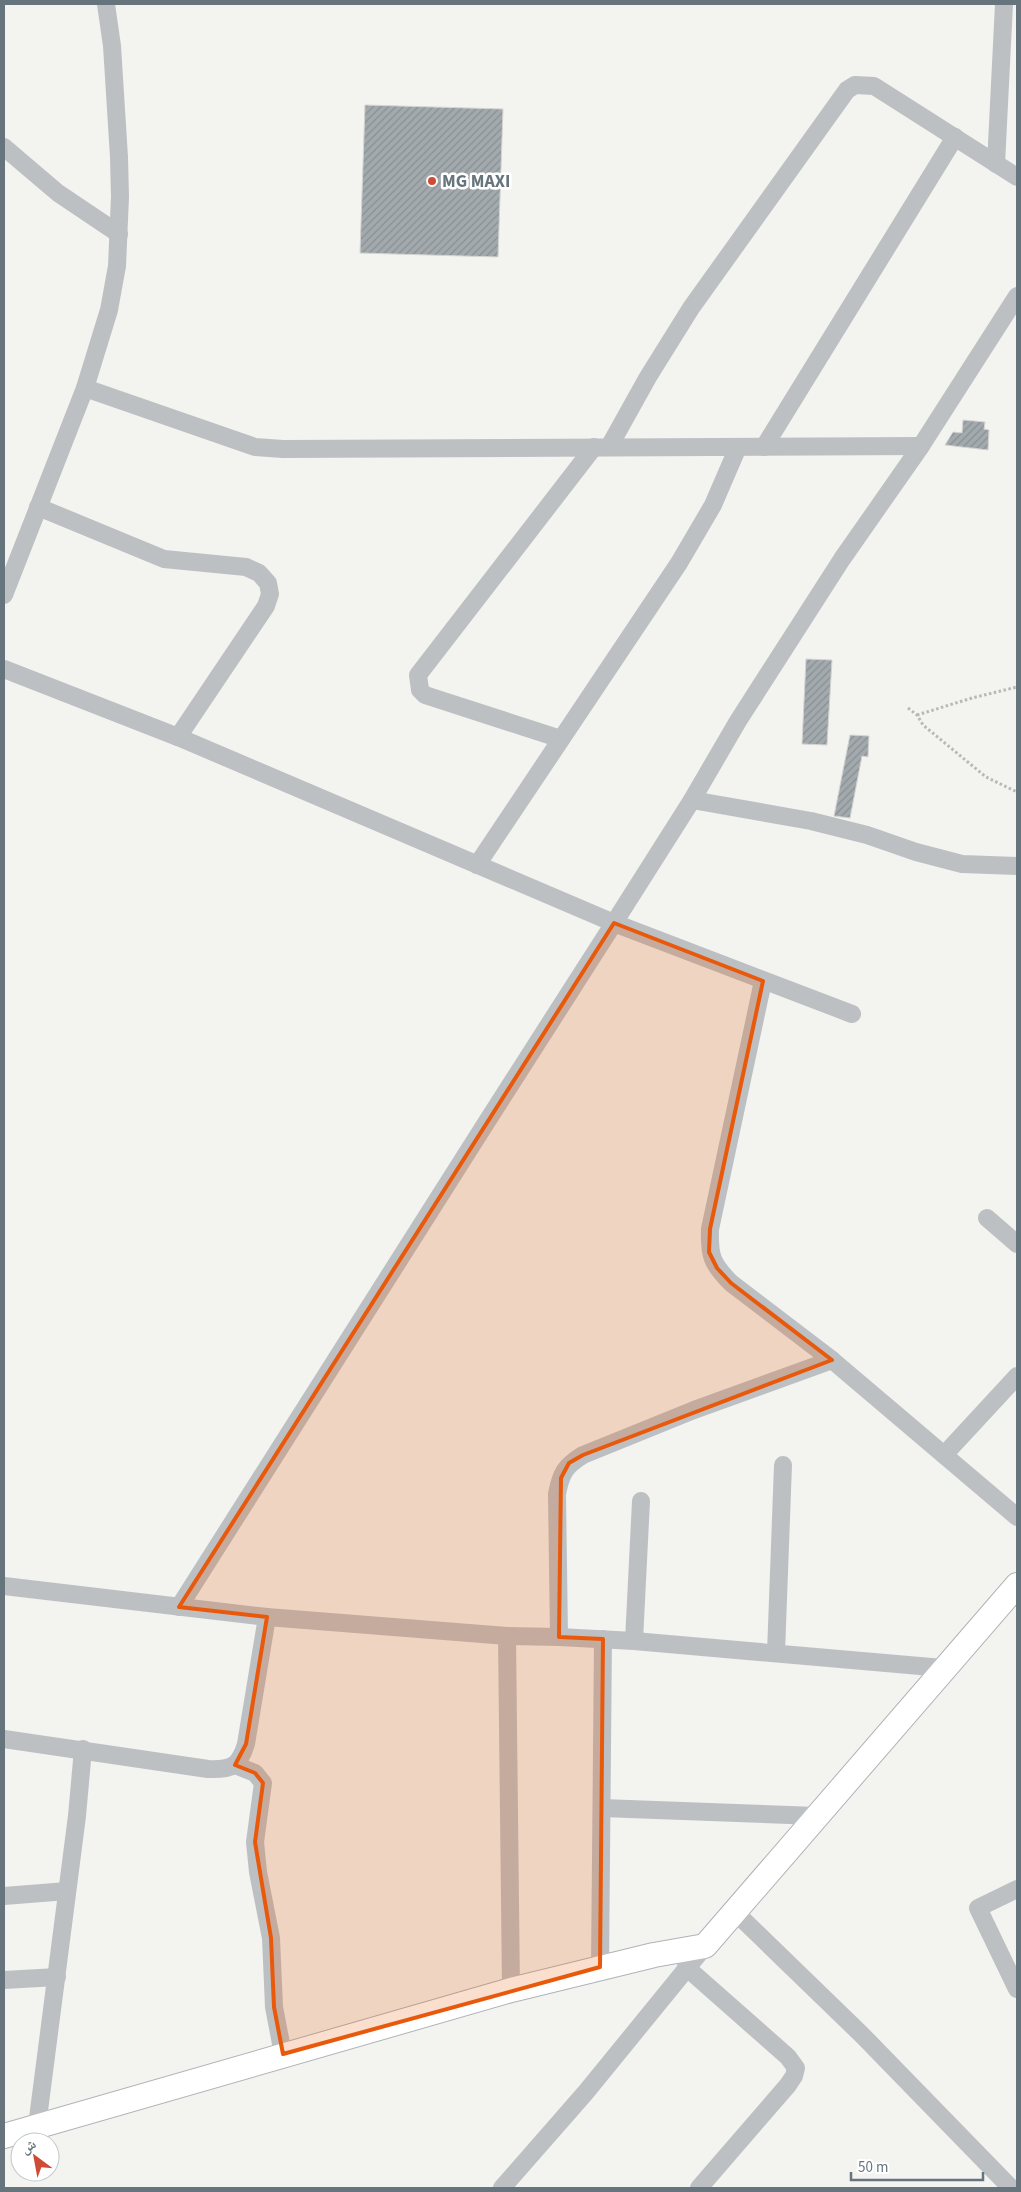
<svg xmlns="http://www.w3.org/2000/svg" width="1021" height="2192" font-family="'Source Sans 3','Noto Naskh Arabic',sans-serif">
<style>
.building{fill:url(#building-hatch);stroke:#d4d4d2}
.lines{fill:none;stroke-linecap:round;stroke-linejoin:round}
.secondary-casing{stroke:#afb4b7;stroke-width:26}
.path{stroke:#b6b9ba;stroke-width:3;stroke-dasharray:2.5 2.5;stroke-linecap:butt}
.street{stroke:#bdc0c3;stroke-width:18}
.secondary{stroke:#fff;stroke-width:24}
.marked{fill:#e8590c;fill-opacity:0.2;stroke:#e8590c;stroke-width:4;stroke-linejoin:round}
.poi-dot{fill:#ce4c35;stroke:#fff;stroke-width:2}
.labels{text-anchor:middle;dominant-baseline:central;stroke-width:5;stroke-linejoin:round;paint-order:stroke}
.poi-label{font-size:18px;font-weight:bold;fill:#66757d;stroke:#fff;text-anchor:start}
</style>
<defs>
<pattern id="building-hatch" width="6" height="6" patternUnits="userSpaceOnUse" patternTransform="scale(1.25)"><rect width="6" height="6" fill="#a3aaae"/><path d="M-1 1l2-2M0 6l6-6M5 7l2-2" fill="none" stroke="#898f93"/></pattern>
</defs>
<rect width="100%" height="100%" fill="#f3f3f0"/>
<g class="building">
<path d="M365,105L503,109L498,257L360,253Z"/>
<path d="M963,420L985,422L984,429L989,430L988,450L945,445L953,432L962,433Z"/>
<path d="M806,659L832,660L827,745L802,744Z"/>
<path d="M850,735L869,736L868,757L862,756L850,818L834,816Z"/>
</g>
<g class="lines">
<g class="secondary-casing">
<path id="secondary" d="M4,2136L511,1990L654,1955L705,1946L1017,1585"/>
</g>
<g class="path">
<path d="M908,708L917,715L923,725L986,777L1017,792"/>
<path d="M917,715L972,698L1017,687"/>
</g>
<g class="street">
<path d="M4,147L58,193L119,234"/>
<path d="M996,164L1004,4"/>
<path d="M85,388L255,447L283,449L921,446"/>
<path d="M609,447L648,377L691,308L847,90L855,85L874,86L1017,177"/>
<path d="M764,447L955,137"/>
<path d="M38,507L164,559L246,567L259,573L268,583L270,594L266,606L178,737"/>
<path d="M4,595L85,388L109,310L117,266L120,197L119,157L112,46L106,4"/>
<path d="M4,669L178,737L614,923L852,1014"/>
<path d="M561,739L425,695L420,690L418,675L594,447"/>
<path d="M692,800L811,821L867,835L916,852L962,864L1017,866"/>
<path d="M477,865L679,563L713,505L738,447"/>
<path d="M763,981L710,1229C709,1256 712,1264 731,1283L832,1360L1017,1517"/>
<path d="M987,1218L1017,1244"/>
<path d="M944,1455L1017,1376"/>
<path d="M4,1586L267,1617L507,1636L559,1637L634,1641L943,1668"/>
<path d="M179,1607L486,1123L614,923L692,800L738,721L842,559L921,446L1017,296"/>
<path d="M507,1636L511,1990"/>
<path d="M559,1637L557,1494C561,1473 565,1466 583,1455L694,1410L832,1360"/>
<path d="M634,1641L641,1501"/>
<path d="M776,1653L783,1465"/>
<path d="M4,1739L208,1769C231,1770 239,1767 246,1744L267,1617"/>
<path d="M235,1765L255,1773L263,1783L255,1842L258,1872L271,1938L274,2007L283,2054"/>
<path d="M602,1808L817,1816"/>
<path d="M1017,1889L978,1908L1017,1989"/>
<path d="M4,1896L67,1891"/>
<path d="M734,1911L862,2035L1011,2188"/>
<path d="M600,1967L603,1639"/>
<path d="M686,1967L788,2057L796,2068L794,2076L788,2085L699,2188"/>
<path d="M4,1980L57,1977"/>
<path d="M37,2126L77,1816L83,1749"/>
<path d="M502,2188L586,2092L705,1946"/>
</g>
<use href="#secondary" class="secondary"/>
</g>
<path class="marked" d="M614,923L763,981L710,1229L709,1252L717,1268L731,1283L832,1360L583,1455L569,1463L561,1478L559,1637L603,1639L600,1967L283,2054L274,2007L271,1938L255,1842L263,1783L255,1773L235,1765L246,1744L267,1617L179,1607Z"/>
<circle class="poi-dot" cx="432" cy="181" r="5"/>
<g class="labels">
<g class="poi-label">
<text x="442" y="181">MG MAXI</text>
</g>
</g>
<rect width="1021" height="2192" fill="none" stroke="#66757d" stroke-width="10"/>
<g transform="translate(35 2157) rotate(328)"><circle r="24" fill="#ffffff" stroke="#c2c8cb"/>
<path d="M0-4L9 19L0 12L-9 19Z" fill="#ce4c35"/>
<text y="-8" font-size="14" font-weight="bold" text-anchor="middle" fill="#66757d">ش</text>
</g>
<path d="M851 2172v8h132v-8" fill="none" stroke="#66757d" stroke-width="2.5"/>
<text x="858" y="2172" font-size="15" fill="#66757d" stroke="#ffffff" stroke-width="4" paint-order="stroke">50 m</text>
</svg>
